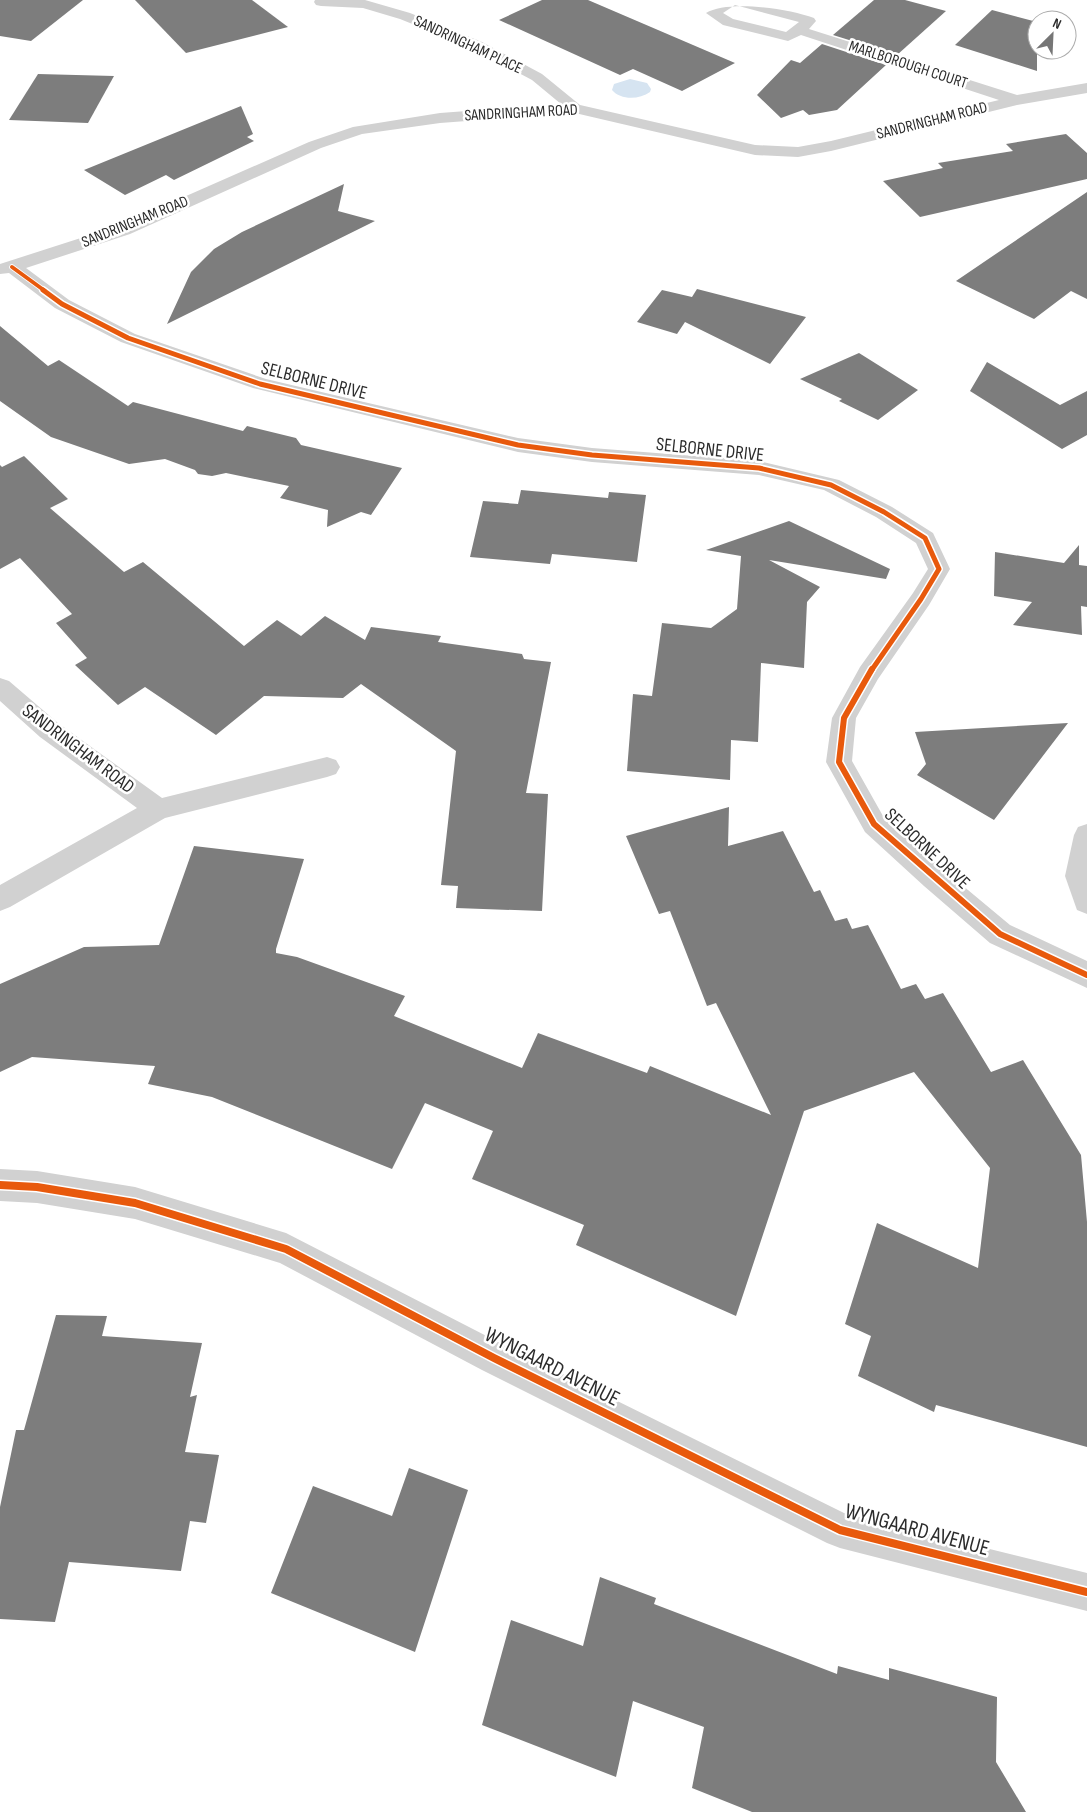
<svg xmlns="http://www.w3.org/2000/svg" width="1087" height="1812" font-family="'Sofia Sans Condensed',sans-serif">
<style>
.water{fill:#d6e4f1}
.building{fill:#7d7d7d}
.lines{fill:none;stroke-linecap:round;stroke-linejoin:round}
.minor{fill:#d1d1d1;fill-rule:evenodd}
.tertiary{fill:#d1d1d1;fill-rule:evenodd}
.cycleway-far3-casing{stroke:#fff;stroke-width:5.5}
.cycleway-far2-casing{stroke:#fff;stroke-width:8}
.cycleway-far1-casing{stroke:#fff;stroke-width:9}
.cycleway-casing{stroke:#fff;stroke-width:11}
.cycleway-far3{stroke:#e8590c;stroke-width:4}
.cycleway-far2{stroke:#e8590c;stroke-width:5}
.cycleway-far1{stroke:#e8590c;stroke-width:6}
.cycleway{stroke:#e8590c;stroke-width:8}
.labels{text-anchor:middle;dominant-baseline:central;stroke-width:5;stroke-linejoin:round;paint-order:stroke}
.far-street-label{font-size:16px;fill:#2c2c2c;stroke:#fff}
.street-label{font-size:19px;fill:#2c2c2c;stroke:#fff}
.near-street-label{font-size:22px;fill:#2c2c2c;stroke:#fff}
</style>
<rect width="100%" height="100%" fill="#fff"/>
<path class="water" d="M630,79L647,83L651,89L650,92C639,100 620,100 612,90L614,84Z"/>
<g class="building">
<path d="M0,0H83L31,41L0,36Z"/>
<path d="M135,0H252L288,27L186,53Z"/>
<path d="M542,0H588L735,63L682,91L633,69L620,75L499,20Z"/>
<path d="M874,0H905L946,11L897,55L833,35Z"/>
<path d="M992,10L1037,22V71L955,45Z"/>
<path d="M822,44L886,65L837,110L809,115L803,110L781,118L757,95L791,60L800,63Z"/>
<path d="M38,74L114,76L88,123L9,120Z"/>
<path d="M241,106L253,134L247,137L254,141L174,180L166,175L125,195L84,170Z"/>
<path d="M1066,134L1087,153V179L920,217L883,181L943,168L938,163L1013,151L1006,144Z"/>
<path d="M344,184L338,211L375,221L167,324L191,272L214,249L242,232Z"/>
<path d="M1087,192V299L1071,291L1034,319L956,281Z"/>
<path d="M697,289L806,317L770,364L685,322L677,334L637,322L662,290L692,297Z"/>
<path d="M0,326L48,366L59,360L128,406L133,402L243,431L247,426L296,438L301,445L402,468L371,515L361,512L327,527L328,510L280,498L289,486L226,473L212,476L198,474L195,470L165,459L129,464L51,437L0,401Z"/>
<path d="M859,353L918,390L878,420L839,401L842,399L800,379Z"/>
<path d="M987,362L1060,405L1087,391V435L1062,449L970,391Z"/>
<path d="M24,456L68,499L50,508L124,572L143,562L244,646L277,620L301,636L325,616L365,640L371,627L441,636L438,642L522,654L524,659L551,662L526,793L548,794L542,911L456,908L458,886L441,885L456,751L361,684L343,698L264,696L216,735L145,687L118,705L75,665L87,658L56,623L72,614L20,558L0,569V465L2,467Z"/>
<path d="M521,490L608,498L609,492L646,495L637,562L552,554L550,564L470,557L483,501L518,504Z"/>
<path d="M789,521L890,569L886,579L769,560L820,587L807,602L804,668L761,663L758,742L731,740L730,780L627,771L633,694L652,696L662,623L711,628L737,609L741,556L706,550Z"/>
<path d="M1079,545V565L1087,566V607L1081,606L1082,635L1013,625L1032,602L994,596L995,552L1064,563Z"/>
<path d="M1068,723L994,820L917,775L926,764L915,732Z"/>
<path d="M729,807L728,846L783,831L814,892L820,890L835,921L847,918L852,929L868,925L901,989L916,984L925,999L943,993L991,1072L1023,1060L1081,1155L1087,1222V1447L936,1405L934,1412L858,1376L871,1336L845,1324L877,1223L978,1268L990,1168L914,1072L804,1111L736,1316L576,1245L584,1225L472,1179L493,1131L425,1103L392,1169L212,1097L148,1084L155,1066L32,1057L0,1072V984L84,947L159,945L194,846L304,859L276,949V953L297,957L405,996L394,1016L522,1068L538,1033L647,1073L650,1066L771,1115L716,1003L707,1006L670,911L659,914L626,836Z"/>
<path d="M56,1315L107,1316L102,1336L202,1343L190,1397L197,1395L185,1452L219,1455L206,1523L190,1521L181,1571L69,1562L55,1622L0,1619V1507L16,1430H24Z"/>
<path d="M409,1468L468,1490L415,1652L271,1593L313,1486L392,1516Z"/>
<path d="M600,1577L656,1598L654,1604L837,1674L838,1666L889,1680V1668L997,1697L996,1762L1026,1812H752L692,1788L704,1727L633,1701L616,1777L482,1725L511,1620L583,1646Z"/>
</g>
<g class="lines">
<g class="minor">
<path d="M315,0H365L410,13L482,42L542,74L580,105L755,145L798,147L831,141L999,100L801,35L788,41L723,25L706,13C727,0 787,8 814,18L816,21L809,29L1017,95L1087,83V93L1017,105L831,151L798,157L755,155L575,113L440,123L362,134L321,148L130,234L26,268L69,300L135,334L266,379L518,438L592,448L759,461L839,480L892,507L933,533L950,569L929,605L878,679L856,718L852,761L883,816L944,870L1010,925L1087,961V988L990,943L924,886L865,832L826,762L832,718L860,667L913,593L928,569L916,543L876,517L824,490L759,475L592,462L518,452L253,388L121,342L55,308L9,273L0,274V264L118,226L309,142L353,127L440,113L561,104L532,80L472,48L400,19L363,8L321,6L316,5L314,2ZM735,5L799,22L786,32L733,19L723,13Z"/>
<path d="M0,678L9,681L58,723L162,798L327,757L336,760L340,767L336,774L327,777L165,818L10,907L0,911V885L137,808L40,737L0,701Z"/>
<path d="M0,1169L37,1171L135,1187L286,1233L506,1346L844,1513L1087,1573V1611L840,1548L827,1543L482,1370L280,1263L135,1219L37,1203L0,1201Z"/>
</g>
<path class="tertiary" d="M1087,824V914L1077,910L1065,876L1074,835L1078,827Z"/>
<g class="cycleway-far3-casing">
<path id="cycleway-far3" d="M12,267L45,291"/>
</g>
<g class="cycleway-far2-casing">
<path id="cycleway-far2" d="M43,290L62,304L128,338L260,384L518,445L592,455L759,468L831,485L884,512L925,538L939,569L921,599L871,671"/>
</g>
<g class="cycleway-far1-casing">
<path id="cycleway-far1" d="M872,669L844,718L839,762L874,824L1000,934L1087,975"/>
</g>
<g class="cycleway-casing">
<path id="cycleway" d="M0,1185L37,1187L135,1203L286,1249L494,1358L840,1530L1087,1592"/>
</g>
<use href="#cycleway-far3" class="cycleway-far3"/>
<use href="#cycleway-far2" class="cycleway-far2"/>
<use href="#cycleway-far1" class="cycleway-far1"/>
<use href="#cycleway" class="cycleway"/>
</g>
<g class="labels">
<g class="far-street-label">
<text transform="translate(468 45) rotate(25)">SANDRINGHAM PLACE</text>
<text transform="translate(908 65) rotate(18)">MARLBOROUGH COURT</text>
<text transform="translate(521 113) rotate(-3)">SANDRINGHAM ROAD</text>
<text transform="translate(932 121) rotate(-14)">SANDRINGHAM ROAD</text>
<text transform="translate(135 222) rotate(-22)">SANDRINGHAM ROAD</text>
</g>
<g class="street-label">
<text transform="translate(314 381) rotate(14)">SELBORNE DRIVE</text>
<text transform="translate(710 450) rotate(6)">SELBORNE DRIVE</text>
<text transform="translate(78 749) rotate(37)">SANDRINGHAM ROAD</text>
<text transform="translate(927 849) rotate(43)">SELBORNE DRIVE</text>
</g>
<g class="near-street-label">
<text transform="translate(552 1367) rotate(27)">WYNGAARD AVENUE</text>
<text transform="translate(917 1530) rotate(15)">WYNGAARD AVENUE</text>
</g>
</g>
<g transform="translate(1052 35) rotate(24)"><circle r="24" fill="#ffffff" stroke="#ababab"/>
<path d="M0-4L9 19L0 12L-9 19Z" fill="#767676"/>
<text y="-8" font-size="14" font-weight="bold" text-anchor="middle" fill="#2c2c2c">N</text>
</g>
</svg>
